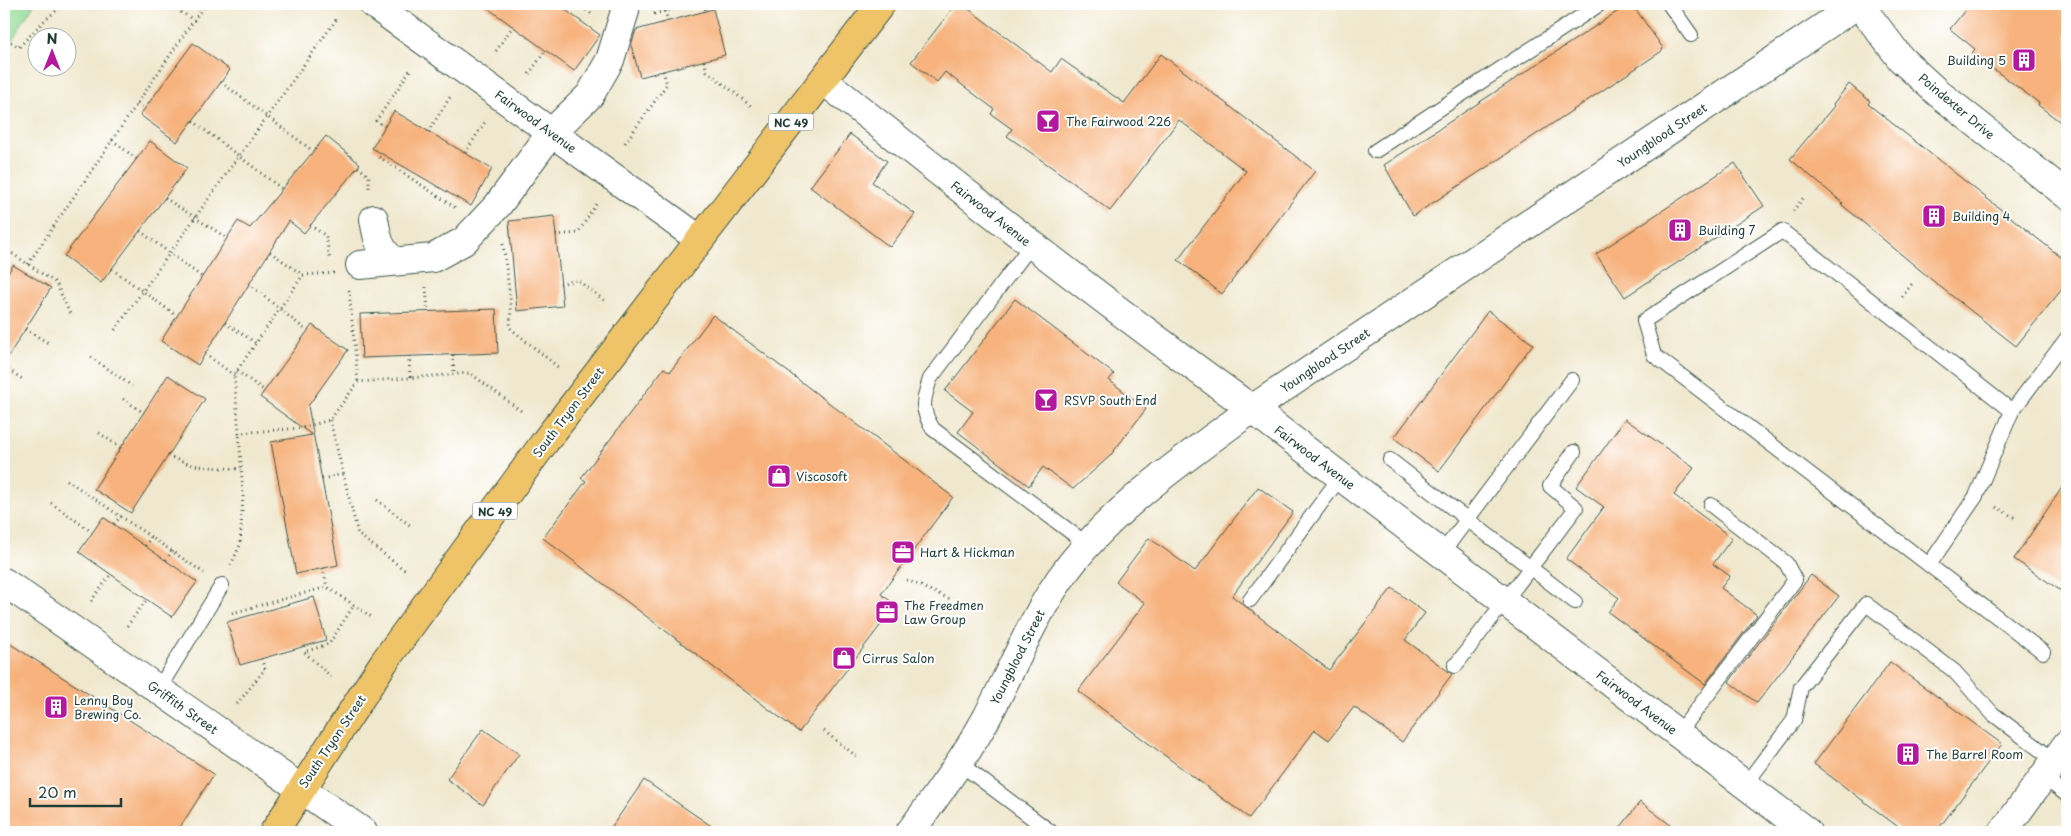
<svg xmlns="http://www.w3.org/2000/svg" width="2071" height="836" font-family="'Playpen Sans',sans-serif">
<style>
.green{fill:#93db96;stroke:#598c65}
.building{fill:#f7b27d}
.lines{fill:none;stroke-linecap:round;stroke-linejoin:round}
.lane-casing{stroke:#3e574b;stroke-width:16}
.street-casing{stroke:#3e574b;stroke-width:30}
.primary-casing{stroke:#3e574b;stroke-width:30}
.path{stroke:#3e574b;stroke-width:3;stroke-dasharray:1 4;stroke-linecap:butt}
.lane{stroke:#fff;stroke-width:14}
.street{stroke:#fff;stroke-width:28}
.primary{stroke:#efc469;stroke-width:28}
.labels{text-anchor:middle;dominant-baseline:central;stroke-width:4;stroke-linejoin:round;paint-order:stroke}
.shield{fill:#fff;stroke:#627771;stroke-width:1}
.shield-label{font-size:11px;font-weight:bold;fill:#1f3d34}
.poi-label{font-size:12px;fill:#1f3d34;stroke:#fff;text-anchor:start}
.street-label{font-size:12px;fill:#1f3d34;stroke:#fff}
</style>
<rect width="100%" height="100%" fill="#fff"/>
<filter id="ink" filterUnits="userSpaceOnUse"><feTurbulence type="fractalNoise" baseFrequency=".02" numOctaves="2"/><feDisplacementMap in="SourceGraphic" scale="10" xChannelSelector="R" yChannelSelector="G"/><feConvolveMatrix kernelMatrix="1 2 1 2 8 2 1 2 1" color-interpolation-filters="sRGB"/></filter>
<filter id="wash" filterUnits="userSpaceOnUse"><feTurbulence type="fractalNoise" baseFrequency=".0096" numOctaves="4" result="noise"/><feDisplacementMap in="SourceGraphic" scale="20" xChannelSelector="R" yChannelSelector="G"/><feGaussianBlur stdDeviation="1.12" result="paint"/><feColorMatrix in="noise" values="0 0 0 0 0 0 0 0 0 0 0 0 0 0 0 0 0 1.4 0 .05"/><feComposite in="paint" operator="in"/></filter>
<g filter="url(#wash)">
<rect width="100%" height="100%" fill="#f0e8ce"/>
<path class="green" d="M4,4H34L4,53Z"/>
<g id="blocks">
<g class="building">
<path d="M482,4H557L600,35L574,71Z"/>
<path d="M956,4H962L1052,72L1061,59L1124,103L1161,54L1315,171L1222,294L1178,260L1246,171L1179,120L1110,211L1067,178L1007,136L1012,129L991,114L994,109L945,72L937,82L911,62Z"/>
<path d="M1629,4H1632L1663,48L1662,51L1413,216L1384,165Z"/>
<path d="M1970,4H2067V127L2038,105L2039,103L1972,53L1975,49L1950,29Z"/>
<path d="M713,9L725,55L640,77L631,45L636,30Z"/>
<path d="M193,43L230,70L177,142L140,115Z"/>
<path d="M1849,84L1870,101L1868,104L2067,262V283L2016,346L1938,285L1841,204L1843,203L1790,159L1834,106L1833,104Z"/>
<path d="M394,111L492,169L471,206L372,148Z"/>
<path d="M850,134L887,161L872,182L915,214L890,247L810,187Z"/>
<path d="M326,136L360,164L304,233L289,221L198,365L161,341L238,221L250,228Z"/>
<path d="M150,141L187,168L101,283L64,256Z"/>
<path d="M1735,163L1764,206L1625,297L1596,254Z"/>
<path d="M554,216L563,306L517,311L509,221Z"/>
<path d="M13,265L51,288L4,363V280Z"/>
<path d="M1015,299L1114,374L1109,380L1146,409L1110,456L1073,489L1043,467L1029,486L958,432L973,412L945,391Z"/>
<path d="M496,309L498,353L362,358L360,314Z"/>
<path d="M1488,311L1533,344L1439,471L1394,438Z"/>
<path d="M713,315L953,497L881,594L896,605L799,732L543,538L586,481L581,478L664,368L670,372Z"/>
<path d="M312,325L348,350L308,406L338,565L296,574L271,442L312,435L260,397Z"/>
<path d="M168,375L205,399L131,513L94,489Z"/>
<path d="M1625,419L1694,468L1674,495L1732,538L1713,564L1730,576L1721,588L1757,615L1705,684L1608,612L1619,598L1566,559L1604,507L1576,487Z"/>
<path d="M2067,480V595L2014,559Z"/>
<path d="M1258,487L1293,512L1232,596L1329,670L1392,588L1425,613L1405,640L1452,674L1402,742L1354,707L1329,740L1315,730L1249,818L1078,691L1145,603L1116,582L1149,538L1195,571Z"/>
<path d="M103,517L197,582L172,617L79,552Z"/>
<path d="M1811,575L1839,596L1757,703L1729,682Z"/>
<path d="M314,597L326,640L240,665L227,622Z"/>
<path d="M4,640L214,774L177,832H4Z"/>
<path d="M1890,662L2002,744L1936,832H1905L1814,764Z"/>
<path d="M483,729L519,754L483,805L447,779Z"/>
<path d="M644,780L720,832H608Z"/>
<path d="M1640,802L1680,832H1617Z"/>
</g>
</g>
</g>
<g filter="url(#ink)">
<use href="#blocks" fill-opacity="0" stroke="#3e574b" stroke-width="1"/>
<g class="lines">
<g class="lane-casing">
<g id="lane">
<path d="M1669,4L1691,35"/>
<path d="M1375,151L1600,4"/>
<path d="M1032,244L930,379C923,401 920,408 933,429L1088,545"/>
<path d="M1390,460L1575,602"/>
<path d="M1442,553L1572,380"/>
<path d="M1929,565L1976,496L2012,411"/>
<path d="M1250,600L1341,476"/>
<path d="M2043,652L1654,355L1644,321L1782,231L2012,411L2067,338"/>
<path d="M1455,666L1576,508L1550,486L1574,452"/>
<path d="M158,690L222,585"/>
<path d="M1678,734L1795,580L1786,563L1711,505"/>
<path d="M959,763L1051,832"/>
<path d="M2043,777L2067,795"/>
<path d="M1745,785L1794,720L1801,687L1866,604L1954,671L1993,714L2055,761"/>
</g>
</g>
<g class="street-casing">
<g id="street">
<path d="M373,4L699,239"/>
<path d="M1859,4L1901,59L1938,93L2067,195"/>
<path d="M823,80C964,192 1106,304 1252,409L1807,832"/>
<path d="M374,219C377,237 379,250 394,261"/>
<path d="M360,265L433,258L464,241L498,205L551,133L590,95L610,60L625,11"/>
<path d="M4,582L363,832"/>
<path d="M910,832C937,796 964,759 986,719C1011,672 1030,623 1060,579C1108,510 1186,458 1252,409L1858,4"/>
<path d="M2003,832L2067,744"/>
</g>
</g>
<g class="primary-casing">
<path id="primary" d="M274,832L384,662L544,443L881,4"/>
</g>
<g class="path">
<path d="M168,4L194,20L205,5"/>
<path d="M578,4L593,15"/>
<path d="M704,4L706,11"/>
<path d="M562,8L565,4"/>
<path d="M665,11L668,21"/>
<path d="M654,14L694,4"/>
<path d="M11,42L19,47L44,21L64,4"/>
<path d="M496,51L513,26"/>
<path d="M704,61L707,71L751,106"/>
<path d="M529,74L546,50"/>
<path d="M221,82L313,151"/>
<path d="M137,104L145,109"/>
<path d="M193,121L282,189"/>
<path d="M385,126L376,121L411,69"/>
<path d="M428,132L450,97"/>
<path d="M112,140L137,159"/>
<path d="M625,143L667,84L663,71"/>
<path d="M465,153L485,122"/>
<path d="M379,157L456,208"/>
<path d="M358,167L369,176V190"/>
<path d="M165,198L227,238"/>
<path d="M4,210V212"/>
<path d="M1793,211L1805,196"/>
<path d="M310,225L326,236L330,260"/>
<path d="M140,231L202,277"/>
<path d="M556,235L578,233L598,201"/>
<path d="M503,244L511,305L510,328L558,367"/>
<path d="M4,248L56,283L71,316"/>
<path d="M270,252L303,275"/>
<path d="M4,261L10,252"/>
<path d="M28,264L194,20"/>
<path d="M112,269L177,316"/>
<path d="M334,273L303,275L234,375L239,433L301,428L330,420L358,382L470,373L524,413"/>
<path d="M249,284L307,331"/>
<path d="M560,284L577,280L605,301"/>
<path d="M426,287L428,311"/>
<path d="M349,290L358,382"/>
<path d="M1902,297L1914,281"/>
<path d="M225,323L256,343"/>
<path d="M25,329L50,344"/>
<path d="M115,330L338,17"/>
<path d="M205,354L234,375"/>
<path d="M453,355L454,374"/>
<path d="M409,356L410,377"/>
<path d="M91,357L132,386"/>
<path d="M4,367L24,380"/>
<path d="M237,371L265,391"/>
<path d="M123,399L144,413"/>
<path d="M330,420L358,534L407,572"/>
<path d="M99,433L121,448"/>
<path d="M168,455C190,469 216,467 241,469"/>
<path d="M322,479L343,474"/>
<path d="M67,480L204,573"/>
<path d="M377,500L411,526"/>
<path d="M51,503L92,532"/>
<path d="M1996,507L2017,519"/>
<path d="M114,524L121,516"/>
<path d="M145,546L151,537"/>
<path d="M166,560L172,551"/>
<path d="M231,565L240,545L243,496L239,433"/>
<path d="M323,568L327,587"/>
<path d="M907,580L950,599"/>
<path d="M91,601L111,574"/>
<path d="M232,613L327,587L373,618"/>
<path d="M127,626L147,599"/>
<path d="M331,677L304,652L329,644L354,605"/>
<path d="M237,704L265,669L261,659"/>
<path d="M824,731L856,756"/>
</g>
<use href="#lane" class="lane"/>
<use href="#street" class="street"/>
<use href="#primary" class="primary"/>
</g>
</g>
<defs>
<g id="building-square" transform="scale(1.25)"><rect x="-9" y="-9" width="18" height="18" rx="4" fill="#b5179e" stroke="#fff"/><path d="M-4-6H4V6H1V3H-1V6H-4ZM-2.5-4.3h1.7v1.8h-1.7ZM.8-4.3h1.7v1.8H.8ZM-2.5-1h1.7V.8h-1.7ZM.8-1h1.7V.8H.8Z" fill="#fff"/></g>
<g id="bar-square" transform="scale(1.25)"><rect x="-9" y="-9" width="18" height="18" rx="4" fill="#b5179e" stroke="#fff"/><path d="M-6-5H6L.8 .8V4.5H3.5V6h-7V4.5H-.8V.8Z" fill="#fff"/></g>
<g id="shop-square" transform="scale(1.25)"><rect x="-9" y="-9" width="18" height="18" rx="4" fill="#b5179e" stroke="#fff"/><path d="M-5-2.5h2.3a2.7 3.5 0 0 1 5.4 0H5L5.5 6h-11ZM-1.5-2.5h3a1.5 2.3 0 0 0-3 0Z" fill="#fff"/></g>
<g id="office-square" transform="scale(1.25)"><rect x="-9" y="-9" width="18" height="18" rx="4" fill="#b5179e" stroke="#fff"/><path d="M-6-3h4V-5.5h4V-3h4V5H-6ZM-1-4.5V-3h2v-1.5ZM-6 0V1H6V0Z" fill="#fff"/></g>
</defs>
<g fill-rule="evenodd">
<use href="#building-square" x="2024" y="60"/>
<use href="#bar-square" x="1048" y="121"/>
<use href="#building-square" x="1934" y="216"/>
<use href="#building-square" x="1680" y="230"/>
<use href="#bar-square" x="1046" y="400"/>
<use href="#shop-square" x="779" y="476"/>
<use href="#office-square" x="903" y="552"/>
<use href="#office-square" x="887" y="612"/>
<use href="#shop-square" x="844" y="658"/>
<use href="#building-square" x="56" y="707"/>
<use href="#building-square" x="1908" y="754"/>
</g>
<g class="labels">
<g class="shield">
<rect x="768.5" y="113.5" width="45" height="17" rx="4"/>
<rect x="472.5" y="502.5" width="45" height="17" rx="4"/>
</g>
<g class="shield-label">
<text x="791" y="122">NC 49</text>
<text x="495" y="511">NC 49</text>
</g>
<g class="poi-label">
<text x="2006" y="60" text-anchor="end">Building 5</text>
<text x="1066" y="121">The Fairwood 226</text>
<text x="1952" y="216">Building 4</text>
<text x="1698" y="230">Building 7</text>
<text x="1064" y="400">RSVP South End</text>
<text x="796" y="476">Viscosoft</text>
<text x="920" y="552">Hart &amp; Hickman</text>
<text x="904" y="605">The Freedmen<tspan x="904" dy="14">Law Group</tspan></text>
<text x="862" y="658">Cirrus Salon</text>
<text x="74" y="700">Lenny Boy<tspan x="74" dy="14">Brewing Co.</tspan></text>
<text x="1926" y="754">The Barrel Room</text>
</g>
<g class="street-label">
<text transform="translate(1957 106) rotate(40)">Poindexter Drive</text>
<text transform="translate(536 121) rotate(36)">Fairwood Avenue</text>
<text transform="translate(1662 135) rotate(-34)">Youngblood Street</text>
<text transform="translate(991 213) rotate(38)">Fairwood Avenue</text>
<text transform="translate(1325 360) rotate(-34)">Youngblood Street</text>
<text transform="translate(568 412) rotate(-53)">South Tryon Street</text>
<text transform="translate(1315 457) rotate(37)">Fairwood Avenue</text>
<text transform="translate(1017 657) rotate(-63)">Youngblood Street</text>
<text transform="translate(1637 702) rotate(37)">Fairwood Avenue</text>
<text transform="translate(183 707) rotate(35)">Griffith Street</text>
<text transform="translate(332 741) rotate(-56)">South Tryon Street</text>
</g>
</g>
<rect width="2071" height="836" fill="none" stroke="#fff" stroke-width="20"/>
<g transform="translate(52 52)"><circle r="24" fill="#ffffff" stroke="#a5b1ae"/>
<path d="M0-4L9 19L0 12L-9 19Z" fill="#b5179e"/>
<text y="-8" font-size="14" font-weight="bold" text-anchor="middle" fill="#1f3d34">N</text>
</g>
<path d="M30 798v8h91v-8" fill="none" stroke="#1f3d34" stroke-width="2.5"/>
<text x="38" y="798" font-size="15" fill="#1f3d34" stroke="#ffffff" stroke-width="4" paint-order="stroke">20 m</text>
</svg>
